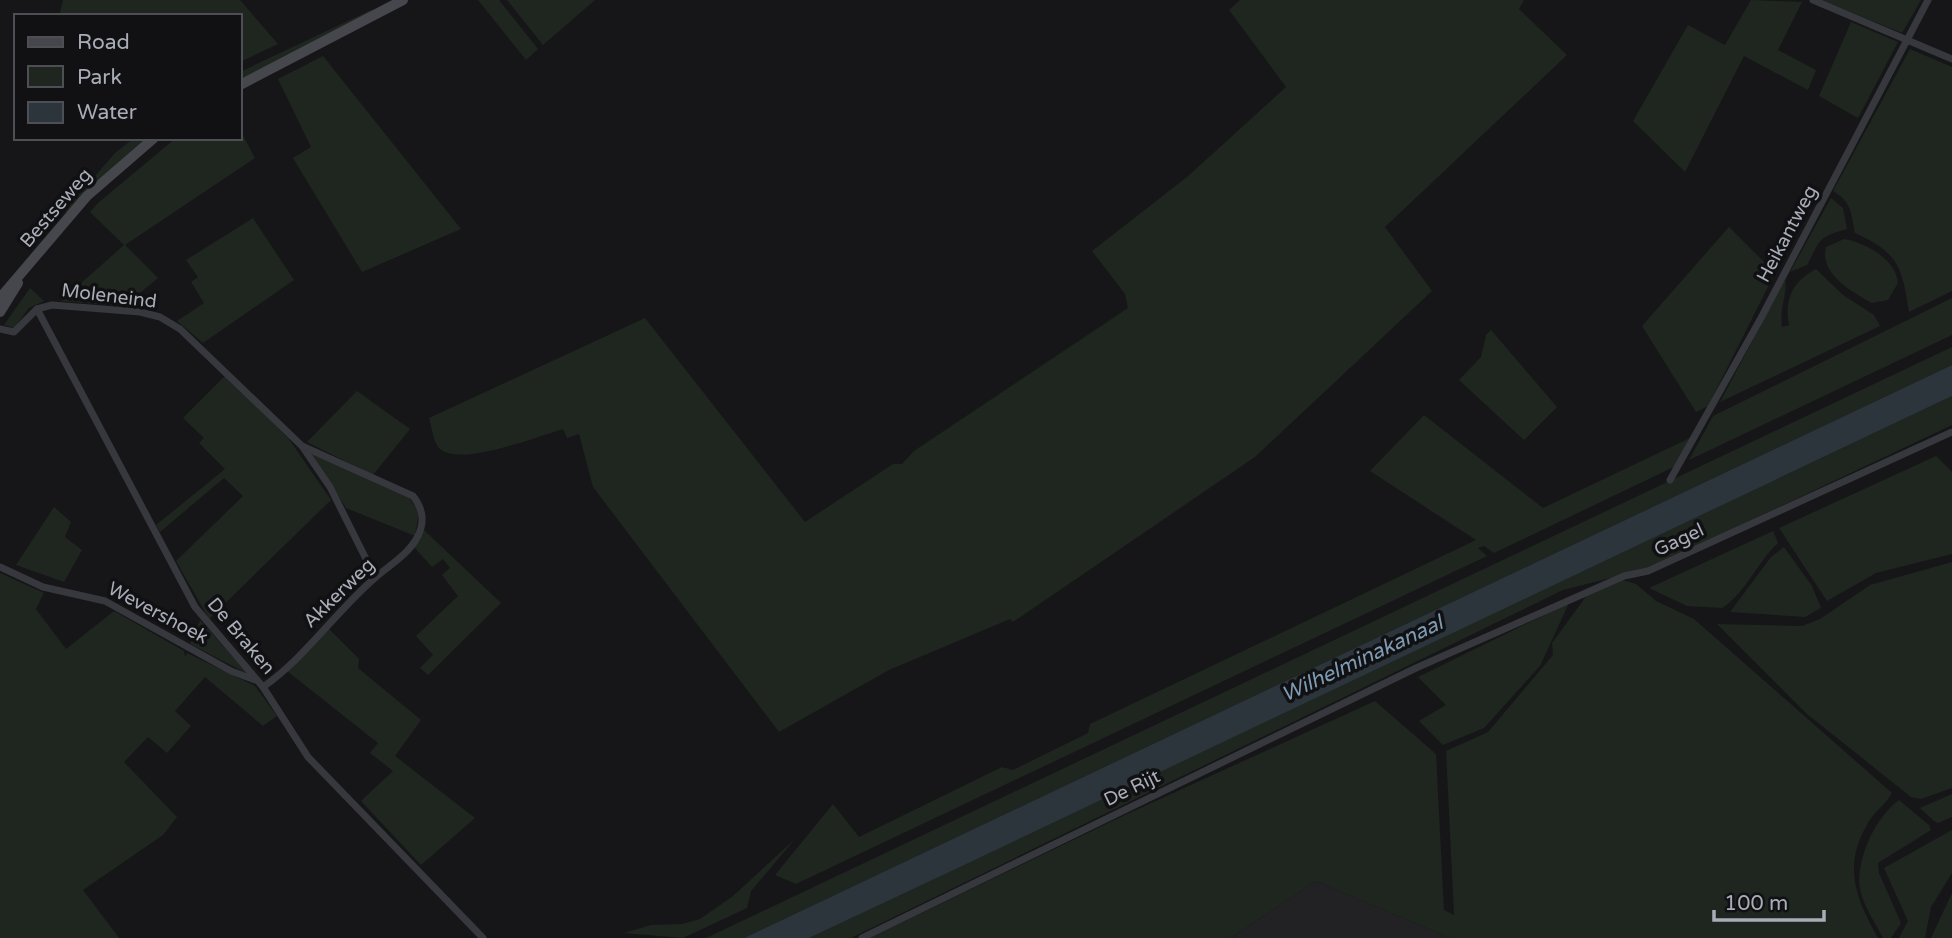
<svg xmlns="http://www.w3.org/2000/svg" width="1952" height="938" font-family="'Varela Round',sans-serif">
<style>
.built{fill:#222225}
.green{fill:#1e261f}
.water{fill:#2c353c}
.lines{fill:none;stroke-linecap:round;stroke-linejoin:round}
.street{stroke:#37383d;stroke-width:7}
.secondary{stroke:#45474d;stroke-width:10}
.labels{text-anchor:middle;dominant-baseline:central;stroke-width:7;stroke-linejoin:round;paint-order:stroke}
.street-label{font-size:19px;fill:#a8adb8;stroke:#111113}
.water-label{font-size:21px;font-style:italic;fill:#7f9bb3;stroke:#111113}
</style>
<rect width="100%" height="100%" fill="#161618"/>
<path class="built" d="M1316,881L1450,938H1231Z"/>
<g class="green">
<path d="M63,0H240L278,44L240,62V16H59Z"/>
<path d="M478,0H499L538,49L526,60Z"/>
<path d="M507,0H595L543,45Z"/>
<path d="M1240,0H1524L1519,9L1567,55L1385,227L1432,291L1255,457L1013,622L1010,619L889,670L779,732L593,487L579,434L567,438L563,429C539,436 460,467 440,449C433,443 432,427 429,418L645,318L805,522L893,464H902L914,451L1128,308L1125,294L1092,251L1187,177L1286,87L1229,10Z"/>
<path d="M1751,0L1802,2L1778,50L1816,70L1808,90L1744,56L1685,172L1633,121L1688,25L1725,45Z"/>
<path d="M1821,0H1921L1902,33Z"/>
<path d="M373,9L367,16L240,81V72Z"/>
<path d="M1851,22L1898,42L1858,118L1819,96Z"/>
<path d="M1910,49L1952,67V291L1909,312C1902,267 1899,253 1855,233C1851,214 1852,202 1833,191Z"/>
<path d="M323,56L461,229L362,272L293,158L311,147L278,79Z"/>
<path d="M240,130L255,158L125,245L158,278L124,306L61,301L124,245L90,212L98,203L176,138H240Z"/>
<path d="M134,138H147L89,189L68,214L65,211L115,153Z"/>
<path d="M1831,198L1843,208L1847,229C1818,237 1821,239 1807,265L1790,272Z"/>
<path d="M253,218L294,280L203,343L177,321L204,303L191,282L198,277L186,260Z"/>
<path d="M1729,227L1775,273L1708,406L1696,412L1642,326Z"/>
<path d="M1844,239C1866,243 1896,259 1898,283L1888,300L1872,303C1852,292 1819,274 1826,247Z"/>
<path d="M1816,269L1843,295L1874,315L1880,326L1720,402L1785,279C1788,292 1779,309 1782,327L1789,325C1784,299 1793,281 1816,269Z"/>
<path d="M30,288L44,301L29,308L14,328L4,325Z"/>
<path d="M1952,298V335L1689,460L1713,416Z"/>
<path d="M1491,330L1557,407L1524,440L1459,380L1481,357L1486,335Z"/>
<path d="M1952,347V365L744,938H706Z"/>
<path d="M226,375L289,439L331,500L209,619L176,561L243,496L224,478L160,532L156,525L225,469L199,443L204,438L183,418Z"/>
<path d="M357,391L410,429L373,475L307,442Z"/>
<path d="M1952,396V425L1650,568L1563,590L851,938H809Z"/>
<path d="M1424,415L1543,508L1692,437L1678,465L1494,553L1484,546L1478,548L1487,556L796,884L775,875L833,804L859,837L1002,767L1013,770L1088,733L1090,724L1476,540L1370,471Z"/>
<path d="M312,454L409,498L419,512L415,536L346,508Z"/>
<path d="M1936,456L1952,472V554L1876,573L1827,601L1779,528Z"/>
<path d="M54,507L71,522L65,537L82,550L64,582L16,565Z"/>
<path d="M424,530L501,603L428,675L420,668L433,655L416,636L458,596L442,575L450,568L443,559L432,567L414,547Z"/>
<path d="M1773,531L1778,543C1757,562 1746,593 1722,608L1687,606L1649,588Z"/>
<path d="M1784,547L1812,586L1821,608L1805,617L1730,612L1771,557Z"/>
<path d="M1952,562V788L1921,799L1911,797L1807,714L1717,624L1802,626L1820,619L1870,585Z"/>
<path d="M0,573L44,593L36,609L66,649L114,611L184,651L185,657L187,653L255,686L277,716L263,726L205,677L175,711L191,726L167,753L148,737L124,762L177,817L163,835L83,890L119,938H0Z"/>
<path d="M1620,579L1636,584L1656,601L1694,619L1892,793C1886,804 1874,812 1868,823C1842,867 1856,898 1878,938H1450L1316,881L1231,938H870L1125,815L1375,701L1436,754L1444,910L1454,915L1446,751L1488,732L1553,655L1552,643L1587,595Z"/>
<path d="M1569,603L1540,666L1484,728L1443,745L1419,721L1446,705L1418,677Z"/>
<path d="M200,620L248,674L190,644Z"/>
<path d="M329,629L359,659L358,668L421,720L395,756L475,818L421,865L361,801L393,771L370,753L378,743L287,671Z"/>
<path d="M1952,794V817L1938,823L1934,821L1920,808Z"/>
<path d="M1899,800L1929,825L1931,830L1878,863L1879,873L1901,923L1891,938H1883C1876,923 1865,909 1861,893C1853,864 1875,817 1899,800Z"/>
<path d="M1952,830V873L1931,907L1925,938H1899L1908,921L1884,868Z"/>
<path d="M795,839L751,891L747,908L683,938L624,933L651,925L682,924L700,919L733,896Z"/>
<path d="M1952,893V938H1931Z"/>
</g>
<path class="water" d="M1952,365V396L962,866L809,938H744Z"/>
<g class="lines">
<g class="street">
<path d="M1813,0L1952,59"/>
<path d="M37,309L195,607L263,687L308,757L483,938"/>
<path d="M0,329L14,332L37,309L52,305L140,312L160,317L180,329L302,446L330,487L375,577"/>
<path d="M1670,480L1761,318L1928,0"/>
<path d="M0,567L43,587L105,601L231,671L255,680"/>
<path d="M263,687C306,657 336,611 376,577C391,564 408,555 418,536C425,521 423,509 413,496L302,446"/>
<path d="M862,938L1416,668L1624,576L1648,571L1952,432"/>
</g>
<g class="secondary">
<path d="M240,85L403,0"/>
<path d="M0,298L87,196L154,138"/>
<path d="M0,312L18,283"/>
</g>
</g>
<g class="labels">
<g class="street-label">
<text transform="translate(56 208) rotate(-49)">Bestseweg</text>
<text transform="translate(1787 234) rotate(-62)">Heikantweg</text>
<text transform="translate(109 296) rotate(7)">Moleneind</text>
<text transform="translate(1679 540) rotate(-25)">Gagel</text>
<text transform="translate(339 593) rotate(-44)">Akkerweg</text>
<text transform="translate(158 613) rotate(28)">Wevershoek</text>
<text transform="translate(241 636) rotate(50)">De Braken</text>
<text transform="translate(1132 788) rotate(-26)">De Rijt</text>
</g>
<g class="water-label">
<text transform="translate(1362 659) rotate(-25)">Wilhelminakanaal</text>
</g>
</g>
<rect x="14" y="14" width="228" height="126" fill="#111113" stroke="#4d4f55" stroke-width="2"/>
<rect x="28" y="37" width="35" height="10" fill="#45474d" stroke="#4d4f55" stroke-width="2"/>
<text x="77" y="49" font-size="21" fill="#a8adb8">Road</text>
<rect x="28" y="66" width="35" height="21" fill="#1e261f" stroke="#4d4f55" stroke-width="2"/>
<text x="77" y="84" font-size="21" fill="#a8adb8">Park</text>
<rect x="28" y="102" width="35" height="21" fill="#2c353c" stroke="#4d4f55" stroke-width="2"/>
<text x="77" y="119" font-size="21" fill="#a8adb8">Water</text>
<path d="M1714 910v10h110v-10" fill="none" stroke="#a8adb8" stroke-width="3.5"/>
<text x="1724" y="910" font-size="21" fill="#a8adb8" stroke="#111113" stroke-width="5" paint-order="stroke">100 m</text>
</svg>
